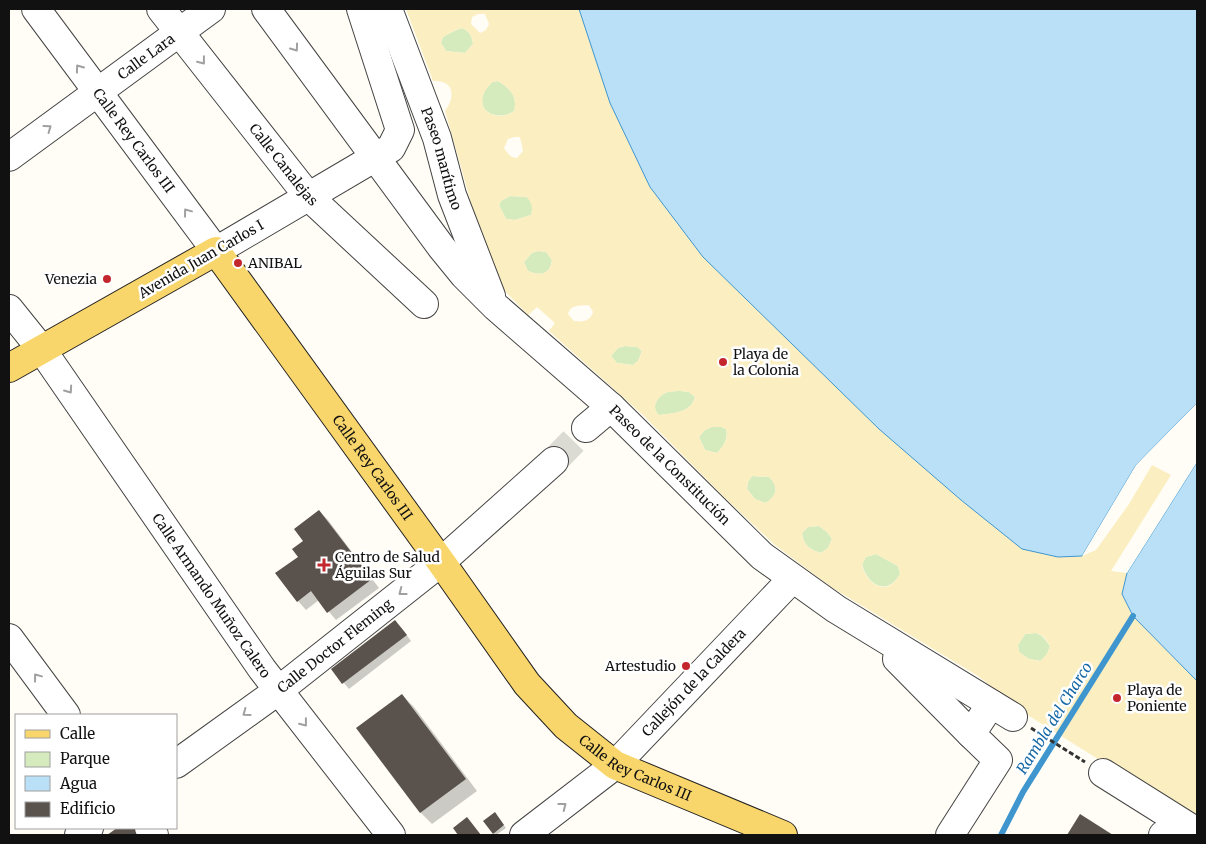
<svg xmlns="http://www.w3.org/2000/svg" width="1206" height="844" font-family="Merriweather,serif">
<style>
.green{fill:#d5ebbd}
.sand{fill:#fbeec1;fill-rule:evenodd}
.water{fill:#b9e0f7;stroke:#3f96cf}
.pier{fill:#fffdf5}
.shadow{fill:#0003}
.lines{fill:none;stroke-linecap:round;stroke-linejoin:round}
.stream{stroke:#3f96cf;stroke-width:6}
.building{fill:#5a524d}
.minor-tunnel{stroke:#dbdad3;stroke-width:28;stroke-dasharray:28 14;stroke-linecap:butt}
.minor-casing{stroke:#444;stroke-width:30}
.major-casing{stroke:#222;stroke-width:30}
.path{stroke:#333;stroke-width:3;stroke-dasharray:5 2.5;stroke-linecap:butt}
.minor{stroke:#fff;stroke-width:28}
.major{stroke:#f9d66b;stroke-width:28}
.oneway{stroke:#a0a0a0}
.poi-dot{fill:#c4262e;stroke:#fff;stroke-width:2}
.labels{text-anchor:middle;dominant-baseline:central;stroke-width:5;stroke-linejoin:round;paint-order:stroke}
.street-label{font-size:14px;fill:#111;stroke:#fff}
.poi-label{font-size:14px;fill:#111;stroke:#fff;text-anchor:start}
.water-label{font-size:15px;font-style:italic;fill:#1768a6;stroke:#fff}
</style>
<rect width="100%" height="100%" fill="#fffdf5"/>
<g class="green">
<path d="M462,28C470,32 472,36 473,44L465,53L446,51L441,43L443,37L456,30Z"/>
<path d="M498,81C510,88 518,97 514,111C501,121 477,114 483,95C484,90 489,86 492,82Z"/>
<path d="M510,196L527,197C533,204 533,207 531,215L515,220L506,219L499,205L501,201Z"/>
<path d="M538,251L546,252L552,260C550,275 540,276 528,271L524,262L532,253Z"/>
<path d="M625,346L637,347L642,351L638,361L633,365L617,363L611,356L618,348Z"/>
<path d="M681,391L689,392L695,397C691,413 674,413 659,415C650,407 658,395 668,392C672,391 677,391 681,391Z"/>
<path d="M712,427H722L726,429C729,438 723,447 717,453L705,450L699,437L705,430Z"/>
<path d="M752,476L769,477C779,486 777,497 765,503L755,499L747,489L748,482Z"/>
<path d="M819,526L827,532L832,539L828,548L821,553C810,550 803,545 802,533L808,527Z"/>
<path d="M876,554L898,566L900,574C887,597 867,585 862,564L866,557Z"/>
<path d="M1036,633L1042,636L1050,646L1047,654L1041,661L1029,659L1019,652L1018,645L1025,634Z"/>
</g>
<path class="sand" d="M406,9H579L610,103L650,187L703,257L1082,556L1096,550L1129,504L1152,465L1171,475L1111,571L1127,573L1122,594L1133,616L1197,681V821L1026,714L978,676L831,587L775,545L725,498L644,416L549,331L555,323L537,307L528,315L499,285L486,255L445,111C456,96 454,80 433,81ZM478,14H485L489,24L486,30L480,33L471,24L472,17ZM462,28C470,32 472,36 473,44L465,53L446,51L441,43L443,37L456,30ZM498,81C510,88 518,97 514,111C501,121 478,115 483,96C484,91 489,86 492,82ZM514,137H520L523,151L517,158C511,158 508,154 504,148L508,139ZM510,196L527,197C532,204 533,207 531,215L515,220L506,219L499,205L501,201ZM538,251L546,252L552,260C550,275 540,276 528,271L524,262L532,253ZM589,305L593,312C590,322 582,322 574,321L568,314C571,304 579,306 589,305ZM625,346L637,347L642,351L638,361L633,365L617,363L611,356L618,348ZM681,391L689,392L695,397C691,413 674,413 659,415C650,407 658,395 668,392C672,391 677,391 681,391ZM712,427H722L726,429C729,438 723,447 717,453L705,450L699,437L705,430ZM752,476L769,477C779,486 777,497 765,503L755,499L747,489L748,482ZM819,526L827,532L832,539L828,548L821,553C810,550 803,545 802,533L808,527ZM876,554L898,566L900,574C887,598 867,585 862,565L866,557ZM1036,633L1043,636L1050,646L1047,654L1040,661L1029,659L1019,652L1018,645L1025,634Z"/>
<g class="water">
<path d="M579,9H1197V403L1136,465L1082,556L1058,557L1022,549L961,500L879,429L703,257L650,187L610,103Z"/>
<path d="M1197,462V681L1133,616L1122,594L1127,573Z"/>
</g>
<g class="pier">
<path d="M1197,403V407L1138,466L1085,554L1082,556L1136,465Z"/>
<path d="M1197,459V462L1127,573H1124Z"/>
</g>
<g class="shadow">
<path d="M319,511L328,520L379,588L336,620L319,600L306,610L298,601L299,557L305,541Z"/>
<path d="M401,627L411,641L349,689L333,670Z"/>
<path d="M402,695L414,707L477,791L432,824L421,813L358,728Z"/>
<path d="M497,816L506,828L496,835L494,833Z"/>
</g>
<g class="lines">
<path class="stream" d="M1001,835L1023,792L1133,616"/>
</g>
<g class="building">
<path d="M319,510L372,579L327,613L311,591L297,602L275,573L298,557L292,549L303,541L294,529Z"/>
<path d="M395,620L407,635L342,684L331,669Z"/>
<path d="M402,694L466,779L420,813L356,728Z"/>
<path d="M495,812L504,825L493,834L483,821Z"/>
<path d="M1080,814L1113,835H1067Z"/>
<path d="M467,817L481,835H458L453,828Z"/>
<path d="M117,828H139L144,835H107Z"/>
</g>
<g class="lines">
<path class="minor-tunnel" d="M554,461L586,428"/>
<g class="minor-casing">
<g id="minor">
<path id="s1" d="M36,9L216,251L391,148L400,130L361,9"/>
<path id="s2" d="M161,9L308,196L424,304"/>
<path id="s3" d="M266,9L442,248L464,275L496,307L611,407L762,556L836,609L1013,717"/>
<path id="s4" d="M388,9L437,138L452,195L491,296"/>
<path id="s5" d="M9,157L211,9"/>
<path id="s6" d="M9,309L42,350L262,669L391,835"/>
<path d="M586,428L611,407"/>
<path d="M9,638L66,715"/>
<path d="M897,659L971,734L991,704"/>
<path id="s7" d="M176,764L279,690L441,562L554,461"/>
<path d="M1103,773L1197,832"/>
<path d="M149,828L154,835"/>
<path d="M79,835L89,828"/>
<path id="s8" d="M524,835L615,765L792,579"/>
<path d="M950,835L998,760L971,734"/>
<path d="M1163,835H1165"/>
</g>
</g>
<g class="major-casing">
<g id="major">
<path id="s9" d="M9,368L216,251L441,562L527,684L566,726L615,765L783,835"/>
</g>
</g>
<path class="path" d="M1031,728L1085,762"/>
<use href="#minor" class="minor"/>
<use href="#major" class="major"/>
</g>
<defs><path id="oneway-chevron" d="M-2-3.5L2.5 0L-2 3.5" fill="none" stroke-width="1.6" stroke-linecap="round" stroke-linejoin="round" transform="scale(1.25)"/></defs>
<g class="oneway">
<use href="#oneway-chevron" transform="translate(295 48) rotate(54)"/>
<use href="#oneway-chevron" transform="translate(202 61) rotate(52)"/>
<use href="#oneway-chevron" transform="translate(79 68) rotate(-126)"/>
<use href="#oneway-chevron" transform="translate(48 128) rotate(-36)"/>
<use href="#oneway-chevron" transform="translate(187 212) rotate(-127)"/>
<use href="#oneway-chevron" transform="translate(69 390) rotate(55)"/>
<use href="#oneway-chevron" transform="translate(402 592) rotate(142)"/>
<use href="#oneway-chevron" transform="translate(37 677) rotate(-127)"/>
<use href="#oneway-chevron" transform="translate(246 713) rotate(144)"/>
<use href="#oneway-chevron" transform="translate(304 723) rotate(52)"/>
<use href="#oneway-chevron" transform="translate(563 806) rotate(-38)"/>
</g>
<g class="poi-dot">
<circle cx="238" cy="263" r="5"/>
<circle cx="107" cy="279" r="5"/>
<circle cx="723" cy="362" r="5"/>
<path d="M321.5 557.5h5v5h5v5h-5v5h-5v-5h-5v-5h5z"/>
<circle cx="686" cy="666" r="5"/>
<circle cx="1117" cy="698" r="5"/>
</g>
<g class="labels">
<g class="street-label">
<text stroke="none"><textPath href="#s5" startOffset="170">Calle Lara</textPath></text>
<text stroke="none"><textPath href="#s1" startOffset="164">Calle Rey Carlos III</textPath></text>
<text stroke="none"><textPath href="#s4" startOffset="159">Paseo marítimo</textPath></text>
<text stroke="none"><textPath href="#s2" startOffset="198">Calle Canalejas</textPath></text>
<text transform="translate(201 259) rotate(-30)">Avenida Juan Carlos I</text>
<text stroke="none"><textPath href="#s3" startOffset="612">Paseo de la Constitución</textPath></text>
<text stroke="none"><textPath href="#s9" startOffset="505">Calle Rey Carlos III</textPath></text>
<text stroke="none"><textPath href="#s6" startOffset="351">Calle Armando Muñoz Calero</textPath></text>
<text stroke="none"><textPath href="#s7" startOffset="198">Calle Doctor Fleming</textPath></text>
<text stroke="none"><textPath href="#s8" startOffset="229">Callejón de la Caldera</textPath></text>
<text stroke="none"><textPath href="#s9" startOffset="910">Calle Rey Carlos III</textPath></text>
</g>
<g class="poi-label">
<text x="248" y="263">ANIBAL</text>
<text x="97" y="279" text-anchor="end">Venezia</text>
<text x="733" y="354">Playa de<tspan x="733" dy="16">la Colonia</tspan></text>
<text x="335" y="557">Centro de Salud<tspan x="335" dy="16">Águilas Sur</tspan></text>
<text x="676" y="666" text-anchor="end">Artestudio</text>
<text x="1127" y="690">Playa de<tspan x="1127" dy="16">Poniente</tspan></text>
</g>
<g class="water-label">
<text transform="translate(1054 718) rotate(-58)">Rambla del Charco</text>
</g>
</g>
<rect width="1206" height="844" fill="none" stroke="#111111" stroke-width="20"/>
<rect x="15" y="714" width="162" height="115" fill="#ffffff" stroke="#a0a0a0"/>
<rect x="25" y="730" width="25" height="8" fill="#f9d66b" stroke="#a0a0a0"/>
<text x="60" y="739" font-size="15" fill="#111111">Calle</text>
<rect x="25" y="752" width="25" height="15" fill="#d5ebbd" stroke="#a0a0a0"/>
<text x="60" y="764" font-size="15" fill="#111111">Parque</text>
<rect x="25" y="776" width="25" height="15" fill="#b9e0f7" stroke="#a0a0a0"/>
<text x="60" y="789" font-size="15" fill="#111111">Agua</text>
<rect x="25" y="802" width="25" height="15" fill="#5a524d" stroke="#a0a0a0"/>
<text x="60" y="814" font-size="15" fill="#111111">Edificio</text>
</svg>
